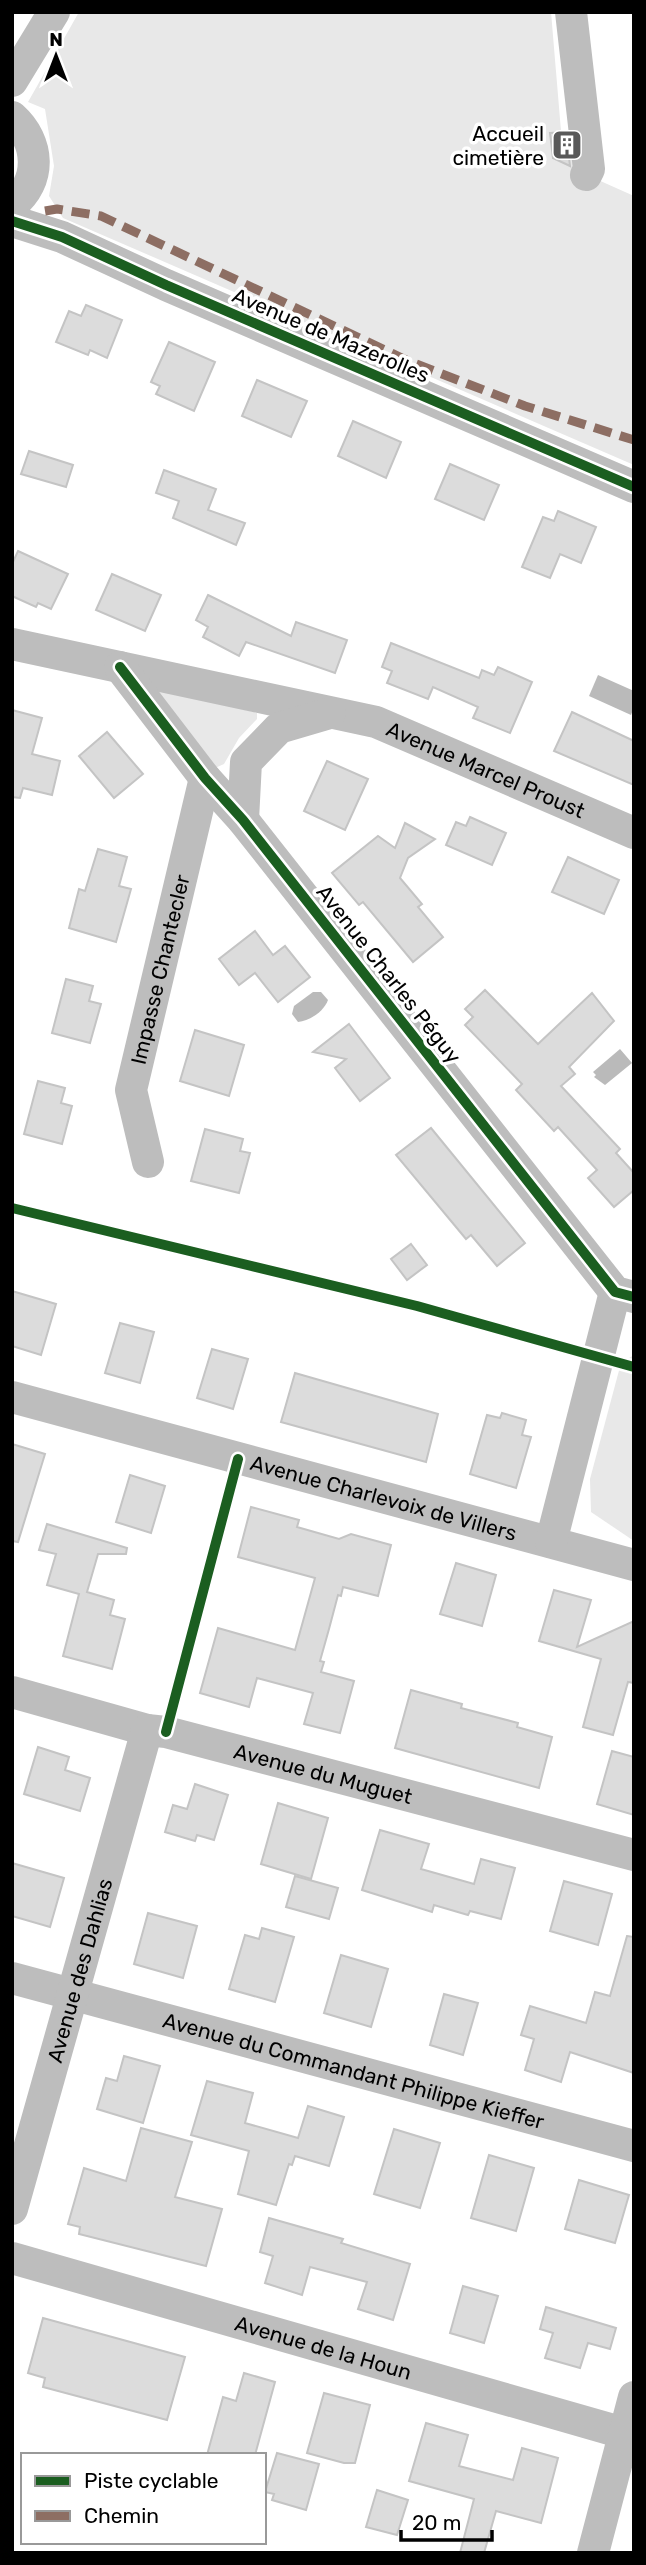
<svg xmlns="http://www.w3.org/2000/svg" width="646" height="2565" font-family="Rubik,sans-serif">
<style>
.green{fill:#e8e8e8}
.water{fill:#bababa}
.building{fill:#dcdcdc;stroke:#c4c4c4;stroke-width:2}
.lines{fill:none;stroke-linecap:round;stroke-linejoin:round}
.minor{stroke:#bdbdbd;stroke-width:32}
.quiet{stroke:#8d6e63;stroke-width:9;stroke-dasharray:18 9;stroke-linecap:butt}
.cycleway-casing{stroke:#fff;stroke-width:15}
.cycleway{stroke:#1b5e20;stroke-width:10}
.labels{text-anchor:middle;dominant-baseline:central;stroke-width:7;stroke-linejoin:round;paint-order:stroke}
.poi-label{font-size:21px;fill:#000;stroke:#fff;text-anchor:end}
.street-label{font-size:21px;fill:#000;stroke:#fff}
</style>
<rect width="100%" height="100%" fill="#fff"/>
<g class="green">
<path d="M79,12H551L561,131H580L587,175L634,196V465L63,218L49,196L54,166L45,109L28,102Z"/>
<path d="M156,687L257,713V719L239,738L224,764L215,768L154,694Z"/>
<path d="M634,1355V1541L591,1512L590,1479L621,1363Z"/>
</g>
<g class="water">
<path d="M598,675L634,691V707L631,715L589,696Z"/>
<path d="M313,992H321L328,1000C324,1011 310,1021 298,1022L292,1014L294,1006Z"/>
<path d="M620,1049L632,1063L605,1085L594,1077L596,1075L593,1072Z"/>
</g>
<g class="building">
<path d="M566,132L570,166L553,158L550,133Z"/>
<path d="M86,305L122,320L107,358L90,350L88,355L56,342L69,311L81,316Z"/>
<path d="M169,342L215,362L194,411L156,394L160,386L151,382Z"/>
<path d="M257,380L307,401L291,437L242,416Z"/>
<path d="M353,421L401,442L386,478L338,456Z"/>
<path d="M29,451L73,465L66,487L21,474Z"/>
<path d="M450,464L499,485L484,520L435,499Z"/>
<path d="M164,470L216,489L208,510L245,523L236,545L173,518L179,501L156,493Z"/>
<path d="M558,511L596,527L581,563L560,554L550,578L522,567L543,517L554,521Z"/>
<path d="M18,551L68,574L51,609L38,603L36,607L12,596V564Z"/>
<path d="M112,574L161,595L145,631L96,610Z"/>
<path d="M208,595L291,636L296,622L347,640L335,673L246,642L239,656L203,637L208,627L196,620Z"/>
<path d="M391,643L479,678L482,670L494,675L498,667L532,682L510,733L473,718L478,707L433,687L428,699L387,683L392,671L382,667Z"/>
<path d="M12,710L42,718L32,754L60,761L52,795L23,788L20,798L12,797Z"/>
<path d="M572,712L634,741V785L554,751Z"/>
<path d="M107,732L143,774L114,798L79,756Z"/>
<path d="M327,761L368,779L345,830L304,811Z"/>
<path d="M470,817L506,833L492,865L446,845L456,822L466,826Z"/>
<path d="M405,823L435,839L408,858L400,878L422,904L418,907L443,937L413,962L363,902L359,905L332,873L378,836L395,848Z"/>
<path d="M98,849L127,857L119,886L131,889L116,942L69,928L79,889L85,891Z"/>
<path d="M568,857L619,880L604,914L552,892Z"/>
<path d="M255,931L273,955L285,946L310,977L278,1002L255,973L239,985L219,959Z"/>
<path d="M66,979L93,986L89,1001L101,1004L90,1043L52,1033Z"/>
<path d="M485,990L538,1044L592,993L614,1021L569,1067L575,1074L561,1086L620,1149L616,1153L634,1173V1190L614,1207L588,1178L597,1170L558,1127L554,1131L516,1090L522,1084L465,1025L473,1017L465,1009Z"/>
<path d="M349,1024L390,1078L360,1101L335,1068L346,1059L313,1052Z"/>
<path d="M195,1030L244,1045L229,1096L180,1081Z"/>
<path d="M38,1081L65,1088L61,1103L72,1106L62,1144L24,1134Z"/>
<path d="M431,1128L525,1243L497,1266L471,1235L466,1239L396,1155Z"/>
<path d="M205,1129L243,1139L240,1151L250,1153L239,1193L191,1181Z"/>
<path d="M411,1244L427,1265L407,1280L391,1259Z"/>
<path d="M12,1291L56,1304L41,1355L12,1346Z"/>
<path d="M120,1323L154,1332L140,1383L105,1373Z"/>
<path d="M212,1349L248,1359L233,1409L197,1398Z"/>
<path d="M295,1373L438,1414L426,1462L281,1422Z"/>
<path d="M502,1413L526,1420L522,1435L531,1437L516,1488L470,1474L487,1415L500,1418Z"/>
<path d="M12,1444L45,1454L18,1542L12,1541Z"/>
<path d="M130,1475L165,1486L151,1533L116,1522Z"/>
<path d="M251,1507L299,1520L297,1527L339,1539L351,1534L391,1545L378,1596L343,1587L341,1596L338,1595L329,1629L320,1661L324,1662L321,1672L354,1681L340,1733L304,1724L313,1693L257,1678L249,1707L200,1693L218,1628L295,1650L315,1578L238,1557Z"/>
<path d="M47,1524L127,1548L126,1554H98L87,1592L114,1600L110,1615L125,1619L112,1669L63,1656L79,1594L47,1585L56,1554L39,1550Z"/>
<path d="M456,1563L496,1575L482,1626L440,1614Z"/>
<path d="M554,1590L591,1600L577,1647L634,1621V1683L628,1682L613,1735L583,1727L601,1659L539,1641Z"/>
<path d="M411,1690L462,1704L461,1708L518,1723L517,1727L552,1737L539,1788L395,1748Z"/>
<path d="M38,1747L69,1757L65,1770L90,1778L80,1811L24,1794Z"/>
<path d="M612,1751L634,1757V1815L597,1804Z"/>
<path d="M195,1784L228,1795L214,1840L197,1835L195,1841L165,1832L173,1805L187,1809Z"/>
<path d="M278,1803L328,1818L311,1879L261,1864Z"/>
<path d="M380,1830L429,1844L421,1869L474,1884L481,1859L515,1868L501,1919L470,1911L468,1915L434,1905L432,1912L362,1890Z"/>
<path d="M12,1863L64,1878L50,1927L12,1916Z"/>
<path d="M295,1876L338,1888L329,1919L286,1907Z"/>
<path d="M564,1881L612,1894L598,1945L550,1931Z"/>
<path d="M148,1913L197,1926L183,1978L134,1964Z"/>
<path d="M262,1928L294,1937L275,2002L229,1989L245,1935L259,1939Z"/>
<path d="M627,1936L634,1937V2073L570,2052L561,2082L525,2070L534,2039L521,2035L530,2006L586,2023L595,1992L610,1996Z"/>
<path d="M341,1955L388,1969L371,2027L324,2013Z"/>
<path d="M444,1994L478,2003L463,2055L430,2045Z"/>
<path d="M124,2056L160,2066L143,2123L97,2109L106,2078L117,2081Z"/>
<path d="M207,2081L253,2093L245,2123L298,2138L308,2106L344,2117L329,2166L295,2156L292,2165L289,2164L276,2205L238,2194L249,2151L191,2135Z"/>
<path d="M141,2128L192,2142L175,2197L222,2209L206,2266L79,2234L80,2227L68,2224L84,2168L126,2181Z"/>
<path d="M394,2129L440,2143L420,2208L374,2194Z"/>
<path d="M489,2155L534,2168L516,2231L471,2218Z"/>
<path d="M579,2180L629,2195L615,2243L565,2229Z"/>
<path d="M269,2218L343,2239L341,2243L410,2264L393,2320L358,2309L367,2282L310,2267L302,2295L265,2283L273,2256L260,2252Z"/>
<path d="M463,2286L498,2296L484,2343L450,2333Z"/>
<path d="M546,2307L616,2328L610,2349L588,2343L580,2368L545,2358L553,2333L540,2329Z"/>
<path d="M43,2318L185,2357L167,2420L43,2387L45,2378L28,2373Z"/>
<path d="M244,2373L275,2382L255,2455H207L223,2397L236,2401Z"/>
<path d="M324,2393L370,2405L355,2463H344L307,2453Z"/>
<path d="M426,2423L468,2435L459,2466L513,2480L522,2448L558,2458L541,2523L496,2511L484,2553H460L474,2499L409,2481Z"/>
<path d="M277,2453L319,2464L306,2510L272,2500L274,2494L265,2492Z"/>
<path d="M377,2490L408,2500L397,2535L366,2527Z"/>
</g>
<g class="lines">
<g class="minor">
<path d="M571,12L589,169L586,175"/>
<path d="M12,81L54,12"/>
<path d="M12,117C40,142 42,181 12,205"/>
<path d="M12,221L62,237L166,285L634,487"/>
<path id="s1" d="M12,644L376,722L634,833"/>
<path d="M120,667L205,778L243,820L615,1292L634,1297"/>
<path d="M243,820L246,762L279,728L330,713"/>
<path id="s2" d="M148,1162L131,1090L205,778"/>
<path id="s3" d="M12,1397L634,1565"/>
<path d="M551,1542L615,1292"/>
<path id="s4" d="M12,1692L147,1730L166,1732L634,1855"/>
<path id="s5" d="M12,1978L634,2146"/>
<path id="s6" d="M12,2209L147,1730"/>
<path id="s7" d="M12,2258L634,2436"/>
<path d="M593,2553L634,2397"/>
</g>
<path class="quiet" d="M45,211L57,209L101,216L406,360L525,406L634,440"/>
<g class="cycleway-casing">
<g id="cycleway">
<path d="M12,221L62,237L166,285L634,487"/>
<path d="M120,667L205,778L243,820L615,1292L634,1297"/>
<path d="M12,1208L417,1306L634,1367"/>
<path d="M166,1732L238,1459"/>
</g>
</g>
<use href="#cycleway" class="cycleway"/>
</g>
<defs>
<g id="building-square" transform="scale(1.575)"><rect x="-9" y="-9" width="18" height="18" rx="4" fill="#595959" stroke="#fff"/><path d="M-4-6H4V6H1V3H-1V6H-4ZM-2.5-4.3h1.7v1.8h-1.7ZM.8-4.3h1.7v1.8H.8ZM-2.5-1h1.7V.8h-1.7ZM.8-1h1.7V.8H.8Z" fill="#fff"/></g>
</defs>
<g fill-rule="evenodd">
<use href="#building-square" x="567" y="145"/>
</g>
<g class="labels">
<g class="poi-label">
<text x="544" y="133">Accueil<tspan x="544" dy="24">cimetière</tspan></text>
</g>
<g class="street-label">
<text transform="translate(331 335) rotate(23)">Avenue de Mazerolles</text>
<text stroke="none"><textPath href="#s1" startOffset="492">Avenue Marcel Proust</textPath></text>
<text stroke="none"><textPath href="#s2" startOffset="198">Impasse Chantecler</textPath></text>
<text transform="translate(389 974) rotate(52)">Avenue Charles Péguy</text>
<text stroke="none"><textPath href="#s3" startOffset="385">Avenue Charlevoix de Villers</textPath></text>
<text stroke="none"><textPath href="#s4" startOffset="322">Avenue du Muguet</textPath></text>
<text stroke="none"><textPath href="#s6" startOffset="248">Avenue des Dahlias</textPath></text>
<text stroke="none"><textPath href="#s5" startOffset="354">Avenue du Commandant Philippe Kieffer</textPath></text>
<text stroke="none"><textPath href="#s7" startOffset="324">Avenue de la Houn</textPath></text>
</g>
</g>
<rect width="646" height="2565" fill="none" stroke="#000000" stroke-width="28"/>
<rect x="21" y="2453" width="245" height="91" fill="#ffffff" stroke="#999999" stroke-width="2"/>
<rect x="35" y="2476" width="35" height="10" fill="#1b5e20" stroke="#999999" stroke-width="2"/>
<text x="84" y="2488" font-size="21" fill="#000000">Piste cyclable</text>
<rect x="35" y="2511" width="35" height="10" fill="#8d6e63" stroke="#999999" stroke-width="2"/>
<text x="84" y="2523" font-size="21" fill="#000000">Chemin</text>
<g transform="translate(56 56)" stroke="#ffffff" stroke-width="5" paint-order="stroke">
<path d="M0-5L12 26L0 18L-12 26Z" fill="#000000"/>
<text y="-10" font-size="19" font-weight="bold" text-anchor="middle" fill="#000000">N</text>
</g>
<path d="M401 2530v10h91v-10" fill="none" stroke="#000000" stroke-width="3.5"/>
<text x="412" y="2530" font-size="21" fill="#000000" stroke="#ffffff" stroke-width="5" paint-order="stroke">20 m</text>
</svg>
